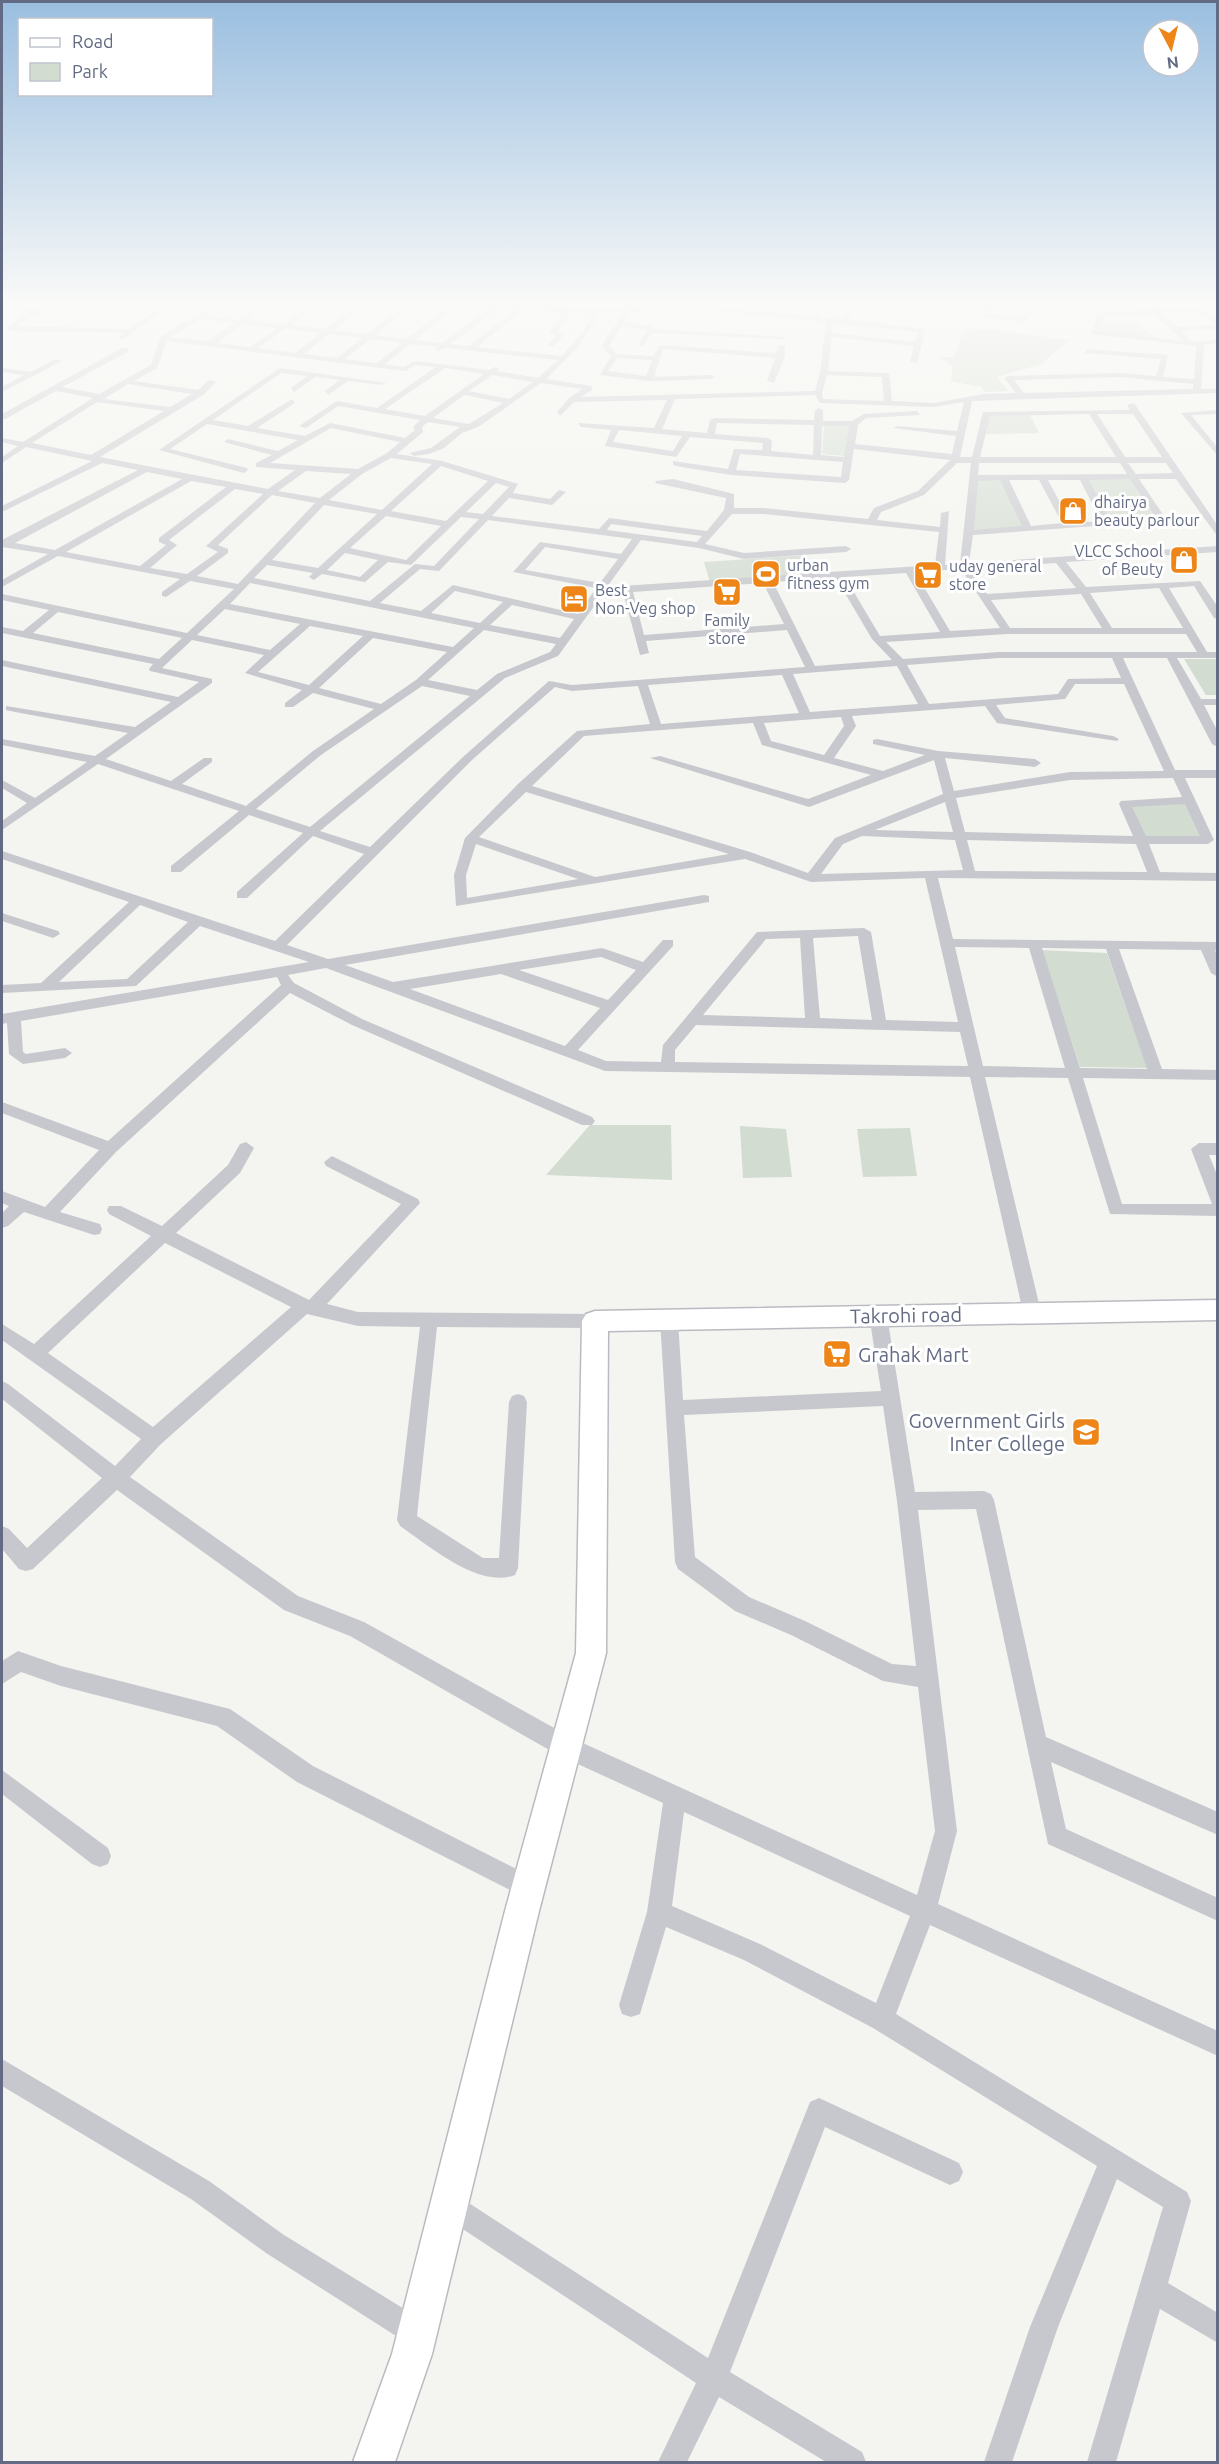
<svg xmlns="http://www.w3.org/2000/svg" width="1219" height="2464" font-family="Ubuntu,sans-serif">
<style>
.green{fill:#d3dcd1}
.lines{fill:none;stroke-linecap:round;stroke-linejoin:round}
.secondary-casing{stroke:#b9bbc1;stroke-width:3}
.street{fill:#c7c8cd;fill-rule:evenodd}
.secondary{fill:#fff;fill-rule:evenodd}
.labels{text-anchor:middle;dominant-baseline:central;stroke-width:6;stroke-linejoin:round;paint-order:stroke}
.far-poi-label{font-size:16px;fill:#626b83;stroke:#fff;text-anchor:start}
.street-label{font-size:20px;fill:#626b83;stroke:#fff}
.poi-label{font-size:20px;fill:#626b83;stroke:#fff;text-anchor:start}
</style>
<rect width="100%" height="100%" fill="#f4f5f0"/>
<g class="green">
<path d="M1138,323L1155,338L1096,332L1101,324Z"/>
<path d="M968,329L995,330L1069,340L1041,364L997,377L1008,391L985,392L981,387L951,381L953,366L939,357H954L963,332Z"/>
<path d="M1030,415L1039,433L986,434L989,416Z"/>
<path d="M824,423L851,425L846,456L822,454Z"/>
<path d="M977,478H1001L1024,527L973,531Z"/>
<path d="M1083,478H1130L1155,518L1109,521Z"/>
<path d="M807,555L815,575L710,583L704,562Z"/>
<path d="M1184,659H1217V695H1206Z"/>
<path d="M1187,801L1204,837H1145L1128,805Z"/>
<path d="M1042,950L1107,953L1147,1068L1080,1067Z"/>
<path d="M590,1125H671L672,1180L546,1175Z"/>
<path d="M740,1126L786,1129L792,1177L743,1178Z"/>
<path d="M910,1128L917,1176L863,1177L857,1129Z"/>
</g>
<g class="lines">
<g class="secondary-casing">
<path id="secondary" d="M1218,1300V1320L608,1331L606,1653L539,1911L432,2354L395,2462H353L392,2354L505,1911L576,1653L582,1321L586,1314L595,1311Z"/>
</g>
<g class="street">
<path d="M55,301H64L29,318L17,326L130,329L168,301H176L122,340L118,338L124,333L9,331L5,329L27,313L2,308V304L34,310Z"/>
<path d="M219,301H227L205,316L239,320L266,301H273L247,320L283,325L318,301H325L291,325L326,329L364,301H371L334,330L367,334L410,301H417L375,335L407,339L454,301H503L506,303L559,308L557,303L561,301L566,309L625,308L623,304L627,302L632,307L685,304L813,316L814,309L749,301L821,305L820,317L841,319L851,301H857L847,320L925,329L918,361L914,363L910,361L914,346L832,337L828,371L889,373L892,401L934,403L984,394L1016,393L1004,378L1008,376L1120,373L1156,376L1161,359L1084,353L1087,349L1168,355L1163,377L1194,379L1196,346L1091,334L1101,307L1038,302L1025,322L984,318V306L958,301L990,303L991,314L1023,318L1032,301L1107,304L1108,311L1149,309L1152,306L1157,309L1202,308L1218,319V329L1181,331L1193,342L1218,339V343L1204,345L1201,389H1218V393L972,401L960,457H972L983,412L1130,410L1127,405L1134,403L1218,526V537L1176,479H1139L1166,519L1164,521L973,535L969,563L1218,546V552L1066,562L1086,587L1200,581L1218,607V619L1214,618L1194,586L1169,588L1207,652H1218V658H1177L1201,699H1218V705H1204L1218,732V747L1212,744L1167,658H1123L1175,770H1218V778H1185L1214,840L1208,844H1149L1160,872L1218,873V881L938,878L953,939L1218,942V950H1215L1218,956V977L1211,973L1201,950L1119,949L1162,1069L1218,1070V1080L1083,1078L1122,1204H1212L1191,1149L1199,1143H1218V1155H1209L1218,1177V1216L1110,1214L1068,1078L985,1077L1041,1312L1038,1317L1032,1319L1026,1317L1023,1312L970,1077L605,1071L326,968L288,975L294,983L362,1019L592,1117L595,1121L592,1125H582L352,1025L290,993L116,1152L60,1212L100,1224L102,1229L100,1234L94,1235L24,1212L8,1226L2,1228V1213L9,1206L2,1203V1191L45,1207L99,1150L2,1113V1102L108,1141L281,985L277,977L21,1021L23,1052L26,1054L65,1048L72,1053L65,1058L23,1064L9,1054L7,1023L2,1024V1014L309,962L200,926L136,986L2,993V985L41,983L129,902L2,859V851L275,941L364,854L313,836L247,898H237V892L303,833L249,815L181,872H171V866L239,811L98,764L2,830V821L27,803L2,788V780L35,798L87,762L2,745V739L95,756L128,733L10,711L6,710V706L135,727L171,702L2,666V660L178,697L199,682L150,671L149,669L153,664L2,633V627L23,631L49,610L2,600V594L187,633L234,589L190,581L166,597L162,596V592L180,579L58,556L2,587V580L48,554L2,547V540L138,470L102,463L2,512V506L92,461L26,447L2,463V457L18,446L2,442V438L23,442L93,398L56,391L5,419H2V414L122,348H128V352L62,387L99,394L151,365L161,336ZM460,303L493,306L442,343L415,340ZM502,307L516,309L469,346L450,344ZM685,308L826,322L820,373L815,391L581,397L592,390V386L546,379L577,348L600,312H624L601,346L611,356L600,375L649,381L711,379L715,377L711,375L654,377L663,349L775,358L767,381L774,383L785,356V345H779L776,353L660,345L653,356L617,354L609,346L622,326L647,330L639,344L643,346L652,333L783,339L787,337L654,329L651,326L624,322L631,312ZM524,309L560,313V317L549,333L556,336L548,345L552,347L565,334L558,331L568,317L567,313H593L584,330L562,356L477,347ZM1200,312L1217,325L1177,327L1162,313ZM1154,314L1183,341L1099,330L1106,315ZM199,319L234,323L208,341L171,337ZM833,323L918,332L915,342L832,333ZM242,324L277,328L250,347L217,343ZM285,329L321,333L295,353L258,348ZM329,334L362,338L337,358L304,354ZM370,339L402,343L377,363L345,359ZM167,341L405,371L416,365L436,367L377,408L337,401L299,426L306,428L338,406L420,420L413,427L415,430L405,438L330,423L305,436L257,428L295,403L292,399L248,426L213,420L281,373L307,376L291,388L294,392L315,377L340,380L325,391L328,395L348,381L382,385L386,383L280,368L159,450L244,473L248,470L247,468L170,449L207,424L298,440L278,451L228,439L224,442L272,455L256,463V467L295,470L268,489L100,457L203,395L216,382L209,380L198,390L134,381L157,368ZM410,344L437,347L434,349L438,351L445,348L558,360L538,378L497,371L499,369L495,367L489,370L415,361L404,367L385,364ZM617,358L652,360L646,376L608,371ZM445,368L484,374L425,416L385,409ZM492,375L533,382L509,399L469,391ZM827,375L882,377L884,401L823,399L822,393ZM1120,377L1193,384V389L1024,393L1014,380ZM541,383L582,389L569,398L557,412L560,416L574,402L667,400L654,428L578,423L581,427L611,430L605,446L676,457L690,437L763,443L762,450L734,449L728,469L673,461V465L676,466L731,475L845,483L849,480L854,449L950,460L918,491L874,508L868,519L764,508H734V494L673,479L656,481L655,483L726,498L724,510L707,531L609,518L599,529L492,516L509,498L552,505L566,492L559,490L550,499L513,493L518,484L442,461L397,454L423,432L422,427L428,422L460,427L431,448L410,453L414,456L429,454L444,448L462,433L478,427ZM128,384L192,394L170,407L104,399ZM464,395H466L503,403L469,424L433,418ZM815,395L820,403L934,407L964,402L957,431L897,426L893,428L956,436L952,454L855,444L858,425L866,418L920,415L917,411L864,414L852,421H823V410L819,408L815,410L814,420L714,418L710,420L707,433L662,429L675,399ZM97,402L164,411L91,455L32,443ZM1089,414L1116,457H980L990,416ZM1097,414H1133L1162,457H1125ZM717,423L814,425L813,455L771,451L772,441L768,438L715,434ZM822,426H849L844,457L821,455ZM331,428L400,442L387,453L358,469L270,463ZM619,430L682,436L673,451L613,442ZM740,454L843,462L841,477L736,470ZM391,458L432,464L382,510L329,500L362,474ZM957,463H971L960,564L945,565L949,511L941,513L940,527L877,520L881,512L924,495ZM979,463H1120L1127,474L978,475ZM1128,463H1166L1173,473L1136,474ZM441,466L488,481L446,521L391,511ZM306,471L351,474L320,498L278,491ZM147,472L182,479L55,550L15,543ZM1130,479L1155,517L1110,520L1089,480ZM1000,480L1022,526L974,530L978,481ZM1009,480H1039L1062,523L1031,526ZM1048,480H1080L1101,521L1071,523ZM191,481L226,487L159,538V542L166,545L140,566L66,552ZM496,483L509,487L483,514L466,512ZM235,489L263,494L206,546L218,552L187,574L150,568L177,545L169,540ZM272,495L315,503L238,584L197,576L228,553V549L218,545ZM324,505L377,514L318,568L272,560ZM732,514H764L939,532L935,565L607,587L641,540L699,548L744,559L846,552L851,549L846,546L744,553L705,544ZM386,516L441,526L406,560L350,548ZM461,517L479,519L434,566L415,564L370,601L254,578L267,565L313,573L309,577L314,580L322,574L365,582L388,562L411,565ZM488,520L632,539L621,554L540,542L513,572L596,588L578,614L453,585L421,611L380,603L420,569L439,571ZM611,524L702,536L697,542L607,530ZM545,547L618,559L600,583L525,570ZM345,553L378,560L360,577L327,570ZM1056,563L1076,588L987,594L971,569ZM961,569L1000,628L950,631L915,572ZM906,573L940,632L880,636L845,577ZM836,578L872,639L892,660L815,666L773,582ZM250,583L474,628L453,647L230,604ZM763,583L784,624L644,635L633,592ZM1159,588L1183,628H1112L1090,593ZM455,591L503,602L480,623L431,613ZM623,592L640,655L649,653L646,641L787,630L805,667L572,685L549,681L464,756L370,847L320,831L505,678L558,656L603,594ZM1081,594L1102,628H1010L991,600ZM512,605L574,619L560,638L490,625ZM225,609L300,624L270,650L197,635ZM58,612L182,638L159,659L33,633ZM310,626L363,636L309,685L258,672ZM484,630L556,644L550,652L497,674L477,690L428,680ZM1007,634H1186L1197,652H999L903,659L886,642ZM373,638L447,652L416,680L381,704L319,688ZM192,640L264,655L245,673L302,690L285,703V707H293L313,693L374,709L313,751L246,806L182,784L212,762V758H204L171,781L106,759L212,683V679L162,668ZM999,658H1112L1121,678L1068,679L1058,694L929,704L907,665ZM897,666L918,704L810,712L793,674ZM782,675L799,713L661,724L648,685ZM1075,684H1124L1164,771L1070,772L954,791L945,758L1035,767L1041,763L1035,759L938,751L877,739L873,740V744L925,755L883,771L834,758L856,726L852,716L985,706L997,723L1117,741L1119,739L1113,736L1005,718L996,705L1065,699ZM422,686L470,696L310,827L256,809L321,755ZM638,686L650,724L577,731L518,784L465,838L454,875L456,906L745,859L811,882L925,878L958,1022L886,1020L871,932L864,928L757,932L663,1045L661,1062L606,1061L578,1050L673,946V940H663L643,962L602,948L393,982L345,965L709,902V896L704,895L328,959L287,945L472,760L555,687L572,691ZM841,717L844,726L824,755L771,741L764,723ZM753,723L762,745L871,775L808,799L660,756L650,758L809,807L934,760L943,794L835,838L808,873L750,852L532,786L584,736ZM1173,778L1182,797L1121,801L1119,804L1133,836L965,832L956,798L1070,780ZM526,792L729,854L595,877L479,837ZM945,802L953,832L875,830ZM1185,804L1200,836H1146L1132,807ZM862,836L955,840L963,870L821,874L843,844ZM967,840L1136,844L1147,872L975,871ZM476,844L578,879L467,898L466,875ZM140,905L188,922L127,979L59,982ZM858,936L872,1020L820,1018L813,938ZM800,938L805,1018L703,1015L766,939ZM955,947L1029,948L1065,1068L983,1066ZM1042,948L1106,949L1147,1069L1080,1068ZM601,957L636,970L608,1000L519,970ZM501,974L600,1008L565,1046L410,989ZM696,1025L960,1032L968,1066L675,1062V1050Z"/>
<path d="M897,301H903L904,302L900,304Z"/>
<path d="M55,359L62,361L2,392V387L24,375L2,372V368L31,372Z"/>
<path d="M1218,410V414L1191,415L1218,448V456L1181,413Z"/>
<path d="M2,913L58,931L60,934L53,938L2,921Z"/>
<path d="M246,1142L254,1148L240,1173L176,1233L309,1300L401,1204L326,1166L324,1162L332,1156L418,1199L420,1203L327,1304L358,1312L595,1314L601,1316L604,1321L601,1326L595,1328L437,1327L417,1516L483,1558H499L509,1402L512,1396L518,1394L524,1396L527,1402L518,1568L515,1575C478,1589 430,1546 400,1526L397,1520L420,1327L358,1326L307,1314L161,1444L130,1477L298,1596L364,1622L574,1739L917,1895L935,1831L918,1687L883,1681L791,1635L735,1611L678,1569L675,1562L660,1320L663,1315L669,1313L675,1315L678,1320L683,1400L881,1391L869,1315L872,1310L878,1308L884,1310L887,1315L915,1492L984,1491L991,1494L994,1500L1046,1737L1218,1812V1835L1051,1762L1066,1829L1218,1898V1921L1048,1844L976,1509L918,1510L957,1831L938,1904L1218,2031V2056L930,1925L896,2014L1187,2192L1191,2201L1168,2283L1218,2313V2343L1160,2309L1116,2462H1087L1163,2207L1117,2179L1058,2327L1012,2462H984L1030,2327L1097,2166L873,2028L744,1960L666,1927L640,2014L631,2017L622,2014L619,2005L647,1912L663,1803L558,1755L350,1636L284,1610L117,1490L33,1569L26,1571L19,1569L2,1549V1526L9,1529L27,1548L102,1478L2,1399V1381L8,1384L115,1466L141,1439L2,1340V1324L34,1344L151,1236L109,1214L107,1210L109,1206H121L162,1226L228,1165L240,1144ZM165,1243L291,1307L153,1427L48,1353ZM883,1406L897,1501L916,1666L892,1664L805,1621L749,1597L695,1557L684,1415ZM684,1812L910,1916L876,2003L760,1944L672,1906Z"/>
<path d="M18,1651L61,1666L230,1709L313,1766L536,1879L540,1887L536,1895L528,1899L520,1895L297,1782L217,1726L61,1686L21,1672L2,1684V1661Z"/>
<path d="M2,1770L108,1848L111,1856L108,1864L100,1867L92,1864L2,1794Z"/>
<path d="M2,2059L209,2181L284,2235L427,2323L431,2333L427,2343L417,2347L407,2343L266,2253L191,2199L2,2086Z"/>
<path d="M819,2098L959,2163L963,2172L959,2181L950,2185L825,2127L730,2372L862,2452L866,2462H826L719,2397L687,2462H658L696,2383L440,2214L436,2205L440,2196L449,2192L458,2196L708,2358L810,2102Z"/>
</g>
<use href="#secondary" class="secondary"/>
</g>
<linearGradient id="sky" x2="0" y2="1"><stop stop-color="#9abee0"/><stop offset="0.47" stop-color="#fafaf8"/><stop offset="1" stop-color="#fafaf8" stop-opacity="0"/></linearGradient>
<rect width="1219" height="646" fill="url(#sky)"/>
<defs>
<g id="shop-square" transform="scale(1.5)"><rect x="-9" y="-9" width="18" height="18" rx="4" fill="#ed8518" stroke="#fff"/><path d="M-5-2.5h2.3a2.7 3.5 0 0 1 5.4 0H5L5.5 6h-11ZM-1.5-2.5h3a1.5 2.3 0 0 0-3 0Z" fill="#fff"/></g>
<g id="stadium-square" transform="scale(1.5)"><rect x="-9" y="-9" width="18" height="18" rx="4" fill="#ed8518" stroke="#fff"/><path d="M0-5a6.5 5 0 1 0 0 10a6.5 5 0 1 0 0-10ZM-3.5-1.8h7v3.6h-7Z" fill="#fff"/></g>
<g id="supermarket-square" transform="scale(1.5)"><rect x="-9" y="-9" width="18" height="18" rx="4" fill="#ed8518" stroke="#fff"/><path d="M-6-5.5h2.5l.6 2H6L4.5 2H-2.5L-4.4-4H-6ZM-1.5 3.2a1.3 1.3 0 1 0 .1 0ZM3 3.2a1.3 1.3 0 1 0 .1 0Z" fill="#fff"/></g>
<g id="hotel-square" transform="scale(1.5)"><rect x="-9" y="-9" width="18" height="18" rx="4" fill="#ed8518" stroke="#fff"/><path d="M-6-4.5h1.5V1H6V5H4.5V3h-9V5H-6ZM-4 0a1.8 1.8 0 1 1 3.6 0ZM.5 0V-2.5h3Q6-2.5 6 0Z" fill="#fff"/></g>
<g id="school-square" transform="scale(1.5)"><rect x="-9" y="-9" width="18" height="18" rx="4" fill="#ed8518" stroke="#fff"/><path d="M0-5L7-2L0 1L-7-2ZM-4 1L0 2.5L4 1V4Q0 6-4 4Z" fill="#fff"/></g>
</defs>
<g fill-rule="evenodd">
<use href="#shop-square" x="1073" y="511"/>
<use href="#shop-square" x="1184" y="560"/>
<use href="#stadium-square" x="766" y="574"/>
<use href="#supermarket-square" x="928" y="575"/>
<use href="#supermarket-square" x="727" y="592"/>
<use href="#hotel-square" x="574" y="599"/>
<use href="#supermarket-square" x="837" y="1354"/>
<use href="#school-square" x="1086" y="1432"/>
</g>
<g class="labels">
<g class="far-poi-label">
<text x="1094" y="502">dhairya<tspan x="1094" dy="18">beauty parlour</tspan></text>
<text x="1163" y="551" text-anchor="end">VLCC School<tspan x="1163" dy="18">of Beuty</tspan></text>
<text x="787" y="565">urban<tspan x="787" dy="18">fitness gym</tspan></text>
<text x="949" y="566">uday general<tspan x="949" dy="18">store</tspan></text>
<text x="595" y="590">Best<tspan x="595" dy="18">Non-Veg shop</tspan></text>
<text x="727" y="620" text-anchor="middle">Family<tspan x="727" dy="18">store</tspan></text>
</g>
<g class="street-label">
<text transform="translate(906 1315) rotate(-1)">Takrohi road</text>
</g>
<g class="poi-label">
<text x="858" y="1354">Grahak Mart</text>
<text x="1065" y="1420" text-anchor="end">Government Girls<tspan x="1065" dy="23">Inter College</tspan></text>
</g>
</g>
<rect width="1219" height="2464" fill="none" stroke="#626b83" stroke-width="6"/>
<rect x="18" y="18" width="195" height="78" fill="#ffffff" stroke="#c0c4cd" stroke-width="1.5"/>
<rect x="30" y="38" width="30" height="9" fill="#ffffff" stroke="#c0c4cd" stroke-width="1.5"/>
<text x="72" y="48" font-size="18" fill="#626b83">Road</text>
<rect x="30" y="63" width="30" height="18" fill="#d3dcd1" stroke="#c0c4cd" stroke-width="1.5"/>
<text x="72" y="78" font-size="18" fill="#626b83">Park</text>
<g transform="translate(1171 48) rotate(173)"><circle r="28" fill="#ffffff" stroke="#c0c4cd" stroke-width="1.5"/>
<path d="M0-4.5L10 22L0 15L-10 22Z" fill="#ed8518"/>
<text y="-9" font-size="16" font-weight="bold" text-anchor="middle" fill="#626b83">N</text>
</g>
</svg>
